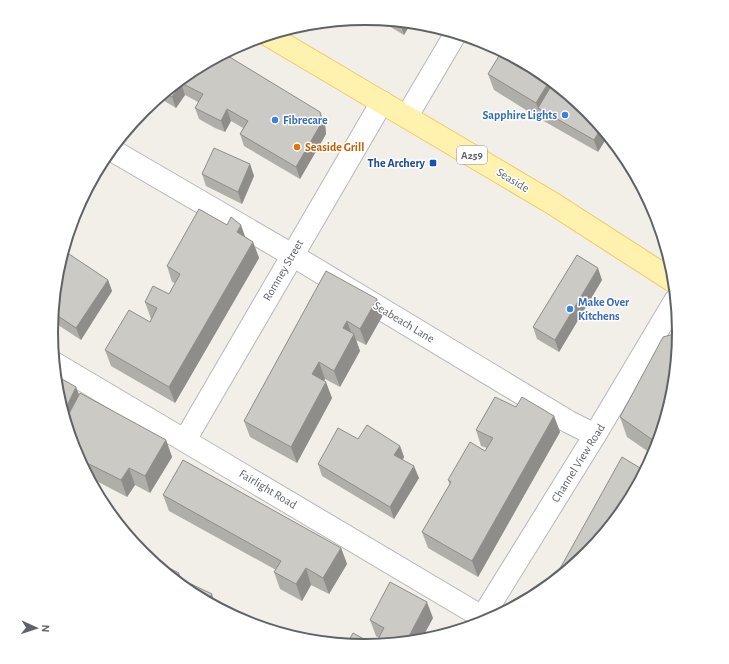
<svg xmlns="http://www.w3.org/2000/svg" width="729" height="664" font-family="'Alegreya Sans',sans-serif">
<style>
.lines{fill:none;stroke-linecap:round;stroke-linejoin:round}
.minor-casing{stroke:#b5b8bc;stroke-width:24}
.major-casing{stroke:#f2c960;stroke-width:24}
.minor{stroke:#fff;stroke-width:22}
.major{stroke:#fff2af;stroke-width:22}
.wall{fill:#afaea9}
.shaded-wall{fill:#8f8d8a}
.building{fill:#cccac5;stroke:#8f8d8a}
.shop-dot{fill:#3f7fe0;stroke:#fff;stroke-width:1.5}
.food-dot{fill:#e8710a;stroke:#fff;stroke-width:1.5}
.transit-dot{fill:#1a4fb4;stroke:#fff;stroke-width:1.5}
.labels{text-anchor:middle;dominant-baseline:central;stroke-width:3;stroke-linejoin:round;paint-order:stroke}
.shield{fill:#fff;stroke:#8f9295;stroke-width:1}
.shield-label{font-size:11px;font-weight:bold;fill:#5f6368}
.shop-label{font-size:12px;font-weight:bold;fill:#366cbe;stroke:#fff;text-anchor:start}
.food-label{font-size:12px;font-weight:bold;fill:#c56008;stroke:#fff;text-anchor:start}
.transit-label{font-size:12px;font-weight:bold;fill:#164399;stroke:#fff;text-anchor:end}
.street-label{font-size:12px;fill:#5f6368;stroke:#fff}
.rim{fill:none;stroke:#5f6368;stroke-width:2}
</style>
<rect width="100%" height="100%" fill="#f1efe8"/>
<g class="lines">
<g class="minor-casing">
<g id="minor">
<path d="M407,116L456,33"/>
<path d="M110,149L292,255L569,422L595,435"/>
<path d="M54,363L482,617"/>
<path d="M185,440L382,102"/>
<path d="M478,624L595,435L675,301"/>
</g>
</g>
<g class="major-casing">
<path id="major" d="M268,35L552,203L673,281"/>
</g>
<use href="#minor" class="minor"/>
<use href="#major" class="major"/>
</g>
<g class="wall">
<path d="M377,19L411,23L404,35Z"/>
<path d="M190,71L325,124L326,134L300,179L244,146L240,134L243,128L231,121L225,132L215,128L199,119L195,108L198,102L185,95L176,108L158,97Z"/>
<path d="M488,74L587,110L598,152L542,120L494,90Z"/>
<path d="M628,163L640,185L634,180L628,164Z"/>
<path d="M250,164L254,176L242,204L206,186L202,174Z"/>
<path d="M246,237L253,242L259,258L175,403L111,366L105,350L150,322L151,319L145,302L169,294L175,283L172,282L167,266Z"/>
<path d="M57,271L108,280L112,291L81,340L52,321Z"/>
<path d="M326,271L383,315L366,345L356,340L360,351L340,387L325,379L324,380L332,398L297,463L250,437L244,421Z"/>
<path d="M602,280L559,352L537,339L533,327Z"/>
<path d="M76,387L79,394L166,440L172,457L150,493L135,485L127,497L87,476L74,452Z"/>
<path d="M672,393L655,452L653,455L627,437L620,417Z"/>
<path d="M516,407L554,416L560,432L478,577L428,548L422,532L450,485L448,480L485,451L487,448L481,446L476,430Z"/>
<path d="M358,439L400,446L404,457L403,460L419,478L394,519L322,476L318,464Z"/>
<path d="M163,495L341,548L347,564L329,594L311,585L302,601L280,589L274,572L276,570L169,511Z"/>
<path d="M433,618L421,640L375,645L379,638L376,636L370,620Z"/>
</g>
<g class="shaded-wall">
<path d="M399,21L411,23L404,35Z"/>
<path d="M550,80L561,89L538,108L536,103Z"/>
<path d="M181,83L185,95L176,108L172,97Z"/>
<path d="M227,109L231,121L225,132L221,121Z"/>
<path d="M320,112L325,124L326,134L300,179L296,167Z"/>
<path d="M601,128L608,136L598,152L594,140Z"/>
<path d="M250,164L254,176L242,204L238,192Z"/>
<path d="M241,225L247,242L237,232Z"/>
<path d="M253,242L259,258L175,403L169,387Z"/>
<path d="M598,268L602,280L559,352L555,340Z"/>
<path d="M108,280L112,291L81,340L76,328Z"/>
<path d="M377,299L383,315L366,345L360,329Z"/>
<path d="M347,321L353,338L354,334L360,351L340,387L334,371L343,328Z"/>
<path d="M319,362L325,379L318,390L312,374Z"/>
<path d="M326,382L332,398L297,463L291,447Z"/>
<path d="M76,387L82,404L68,431L63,414Z"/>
<path d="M554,416L560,432L478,577L472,561Z"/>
<path d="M166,440L172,457L150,493L145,476Z"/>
<path d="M400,446L404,457L398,467L394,455Z"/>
<path d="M414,466L419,478L394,519L390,507Z"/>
<path d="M129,468L135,485L127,497L121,480Z"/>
<path d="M341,548L347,564L329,594L323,578Z"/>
<path d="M306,568L311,585L302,601L296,584Z"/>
<path d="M179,573L185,589L174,580Z"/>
<path d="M212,594L216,607L207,602Z"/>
<path d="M427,602L433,618L421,640L406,642Z"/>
<path d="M261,623L263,628L260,627Z"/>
</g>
<g class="building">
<path d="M502,51L539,71L550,80L536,103L488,74Z"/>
<path d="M223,53L320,112L322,122L296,167L240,134L248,121L227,109L221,121L195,108L203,94L181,83L172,97L164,92L190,71Z"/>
<path d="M553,83L587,110L601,128L594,140L538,108Z"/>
<path d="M214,148L250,164L238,192L202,174Z"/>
<path d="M199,209L227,225L231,217L241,225L237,232L253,242L169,387L105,350L129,310L150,322L157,308L145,302L153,286L169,294L180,274L167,266Z"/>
<path d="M63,250L108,280L76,328L52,312L57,271Z"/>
<path d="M577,255L598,268L555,340L533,327Z"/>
<path d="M326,271L377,299L360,329L347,321L343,328L354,334L334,371L319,362L312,374L326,382L291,447L244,421Z"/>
<path d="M678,333L672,393L657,443L620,417L663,337Z"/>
<path d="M55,375L76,387L63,414L56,393Z"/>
<path d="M80,393L166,440L145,476L129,468L121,480L77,458L74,452L65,421Z"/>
<path d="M495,397L516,407L522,397L554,416L472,561L422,532L451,482L448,480L470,442L485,451L493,438L476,430Z"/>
<path d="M367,425L400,446L394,455L414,466L390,507L318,464L338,428L358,439Z"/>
<path d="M622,457L645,471L625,507L586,554L552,583Z"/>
<path d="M183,460L341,548L323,578L306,568L296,584L274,572L281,561L163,495Z"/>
<path d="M151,559L179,573L174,580L150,560Z"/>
<path d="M390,582L427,602L406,642L375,645L384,628L370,620Z"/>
<path d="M191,584L212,594L207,602L190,593L187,590Z"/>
<path d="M229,607L261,623L260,627L244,622L226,612Z"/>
<path d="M353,633L375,645L364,646L347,644Z"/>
</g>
<g class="shop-dot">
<circle cx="565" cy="115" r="4"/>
<circle cx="275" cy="120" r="4"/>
<circle cx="570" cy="309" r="4"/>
</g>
<circle class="food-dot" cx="297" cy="147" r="4"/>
<rect class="transit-dot" x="429" y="159" width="8" height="8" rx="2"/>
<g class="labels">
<rect class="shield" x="457" y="146" width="30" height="18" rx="3"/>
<g class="shield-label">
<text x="472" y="155">A259</text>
</g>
<g class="shop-label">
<text x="557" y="115" text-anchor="end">Sapphire Lights</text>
<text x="283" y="120">Fibrecare</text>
<text x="578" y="302">Make Over<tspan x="578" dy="14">Kitchens</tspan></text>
</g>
<g class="food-label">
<text x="305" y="147">Seaside Grill</text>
</g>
<g class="transit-label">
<text x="425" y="163">The Archery</text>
</g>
<g class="street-label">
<text transform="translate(513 180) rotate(31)">Seaside</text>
<text transform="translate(283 270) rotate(-60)">Romney Street</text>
<text transform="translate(404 322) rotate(31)">Seabeach Lane</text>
<text transform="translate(578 463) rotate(-58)">Channel View Road</text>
<text transform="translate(268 489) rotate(31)">Fairlight Road</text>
</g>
</g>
<path d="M0 0H729V664H0ZM58 332a307 307 0 1 1 614 0a307 307 0 1 1-614 0Z" fill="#fff" fill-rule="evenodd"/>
<path class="rim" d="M58 332a307 307 0 1 1 614 0a307 307 0 1 1-614 0Z"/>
<g transform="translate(36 628) rotate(93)" stroke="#ffffff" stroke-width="3" paint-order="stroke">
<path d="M0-3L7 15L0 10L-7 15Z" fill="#5f6368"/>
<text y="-6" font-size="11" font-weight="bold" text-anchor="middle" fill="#5f6368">N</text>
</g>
</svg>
